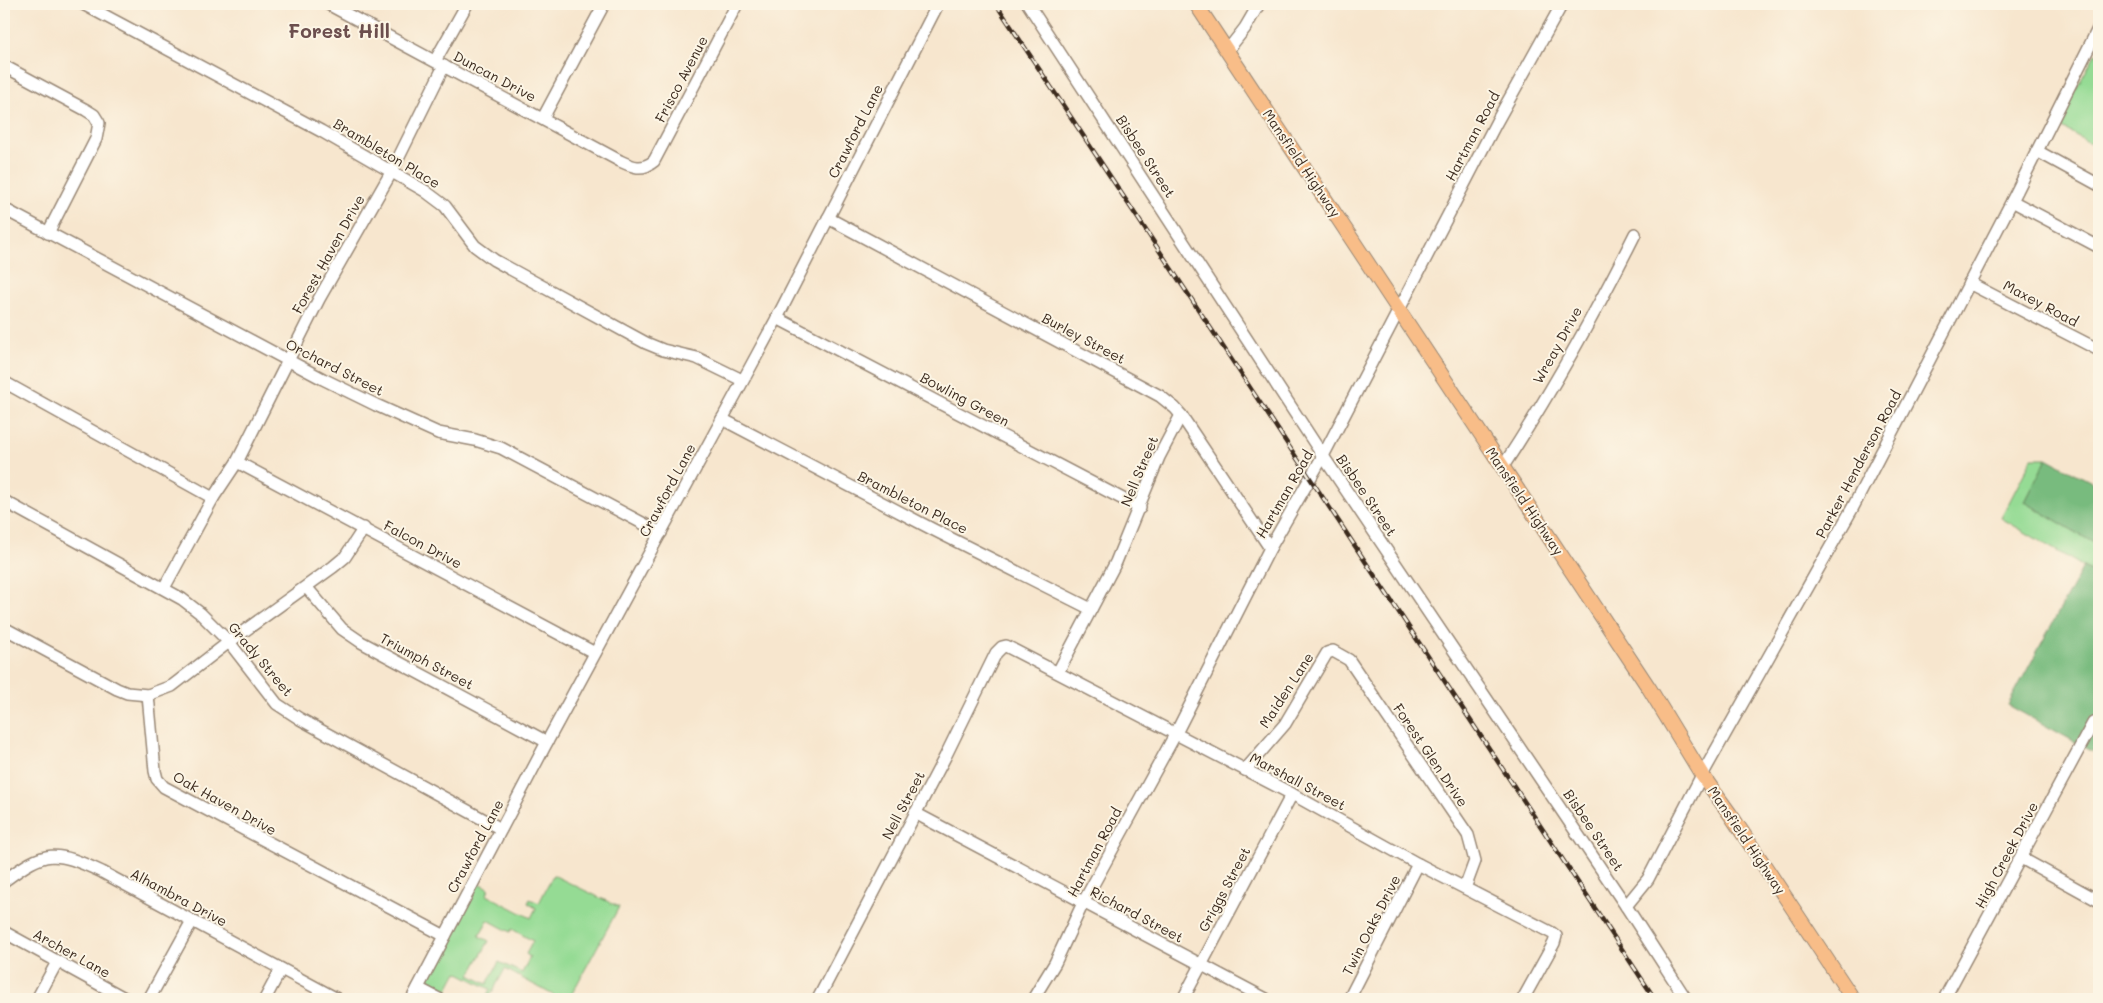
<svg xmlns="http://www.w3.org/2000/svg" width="2103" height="1003" font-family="Mali,sans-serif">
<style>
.green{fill:#95db94;stroke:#688259;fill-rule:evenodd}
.forest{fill:#78bb7e;stroke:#5a724e}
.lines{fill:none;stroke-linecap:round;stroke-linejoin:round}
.minor-casing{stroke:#998876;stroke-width:14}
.major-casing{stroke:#998876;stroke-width:16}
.minor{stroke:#fff;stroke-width:11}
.major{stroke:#f8bd88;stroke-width:14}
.rail-casing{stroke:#3b2a1e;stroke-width:4.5}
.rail{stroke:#fcf5e5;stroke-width:2.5;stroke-dasharray:8;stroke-linecap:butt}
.labels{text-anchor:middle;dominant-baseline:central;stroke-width:4;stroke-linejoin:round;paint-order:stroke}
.street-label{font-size:14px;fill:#3b2a1e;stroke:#fcf5e5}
.district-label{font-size:19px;font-weight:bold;fill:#6c4f4e;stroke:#fcf5e5}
</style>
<rect width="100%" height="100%" fill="#fcf5e5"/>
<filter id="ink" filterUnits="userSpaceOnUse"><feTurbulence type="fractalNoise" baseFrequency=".02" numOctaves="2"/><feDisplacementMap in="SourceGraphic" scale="10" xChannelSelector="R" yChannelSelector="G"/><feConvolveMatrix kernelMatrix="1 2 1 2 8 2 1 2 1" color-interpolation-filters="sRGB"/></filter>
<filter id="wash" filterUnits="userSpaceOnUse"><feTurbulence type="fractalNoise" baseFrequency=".0096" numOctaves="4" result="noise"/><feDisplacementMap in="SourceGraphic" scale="20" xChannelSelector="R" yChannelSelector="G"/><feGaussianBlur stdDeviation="1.12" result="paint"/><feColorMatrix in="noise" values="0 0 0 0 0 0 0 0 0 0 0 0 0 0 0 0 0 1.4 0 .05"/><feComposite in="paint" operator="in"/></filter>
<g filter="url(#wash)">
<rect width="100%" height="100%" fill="#f7e6ce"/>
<g class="green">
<path d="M2095,54L2099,56V148L2057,125Z"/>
<path d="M2032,458H2047L2025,502L2099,546V576L2001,518Z"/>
<path d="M553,875L619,907L569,999H553L555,996L505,969L490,996L487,995L490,989L457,972L444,996L425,985L479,883L489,888L487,895L531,918L536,908L528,903L530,899L539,903ZM488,920L510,932L512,929L533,941L526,954L530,957L522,973L499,962L487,984L470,975L489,941L479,936Z"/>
</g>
<g class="forest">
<path d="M2047,458L2099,486V546L2025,502Z"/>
<path d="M2083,567L2099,576V755L2008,705Z"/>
</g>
</g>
<g filter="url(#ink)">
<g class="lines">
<g class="minor-casing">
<g id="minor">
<path d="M83,4L321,131L425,191L445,206L475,246L494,260L646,343L663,350L697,358L742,380"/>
<path d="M328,4L620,161C633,167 642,171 654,161L737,4"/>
<path d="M1028,4L1323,456L1626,906L1686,999"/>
<path d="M1227,51L1245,28L1259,4"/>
<path d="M435,61L467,4"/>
<path d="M4,66L86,110L94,115L99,123L96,139L48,233"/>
<path d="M543,118L604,4"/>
<path d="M2037,151L2099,185"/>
<path d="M2012,201L2099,247"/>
<path d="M4,209L323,379L376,405L438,433L475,440L501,448L661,533"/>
<path d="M828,218L1160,396L1175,408L1181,415L1270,548"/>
<path d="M1969,283L2099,350"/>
<path d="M777,318L1140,508"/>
<path d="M4,382L213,498"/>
<path d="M722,419L932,529L1091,609"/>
<path d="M237,462L595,653"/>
<path d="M1502,468C1551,393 1595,314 1635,234"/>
<path d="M4,501L182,599L200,613L229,642L277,704L300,719L501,829"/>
<path d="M164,588L213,498L237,462L319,299L392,171L444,66"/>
<path d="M307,588L342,629L361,642L547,742"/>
<path d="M4,628L117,689L127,693L148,695L172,686L229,642L333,567L345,557L364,528"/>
<path d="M1058,672L1116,562L1159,457L1181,415"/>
<path d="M148,695L155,771L157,779L164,787L445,936"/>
<path d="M1245,770L1285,724L1327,653L1333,651L1349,660L1468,835L1475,861L1465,888"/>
<path d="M915,813L1266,999"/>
<path d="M2021,858L2099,901"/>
<path d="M4,881C46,849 55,850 102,872L337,999"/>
<path d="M1626,906L1648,879L1702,775L1852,509L2012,201L2099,27"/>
<path d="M4,932L126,999"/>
<path d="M418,988L439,999"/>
<path d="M37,999L57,962"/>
<path d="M149,999L192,921"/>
<path d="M265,999L281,969"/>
<path d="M412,999L547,742L777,318L938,4"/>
<path d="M818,999L945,757L996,653L1002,647L1006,646L1292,794L1418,864L1552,933L1556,936L1554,943L1523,999"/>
<path d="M1033,999L1055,963L1083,903L1176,733L1270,548L1323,456L1496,123L1562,4"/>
<path d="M1183,999L1292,794"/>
<path d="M1349,999L1418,864"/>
<path d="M1944,999L2093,723"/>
</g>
</g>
<g class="major-casing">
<path id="major" d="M1196,4L1649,688L1702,775L1730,814L1853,999"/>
</g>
<use href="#minor" class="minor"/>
<use href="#major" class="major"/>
<g class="rail-casing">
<path id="rail" d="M996,4L1655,999"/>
</g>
<use href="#rail" class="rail"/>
</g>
</g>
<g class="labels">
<g class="street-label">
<text transform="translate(495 76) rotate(28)">Duncan Drive</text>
<text transform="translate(681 79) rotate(-62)">Frisco Avenue</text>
<text transform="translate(855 131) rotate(-63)">Crawford Lane</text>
<text transform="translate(1472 136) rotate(-62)">Hartman Road</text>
<text transform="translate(387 153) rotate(31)">Brambleton Place</text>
<text transform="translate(1146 156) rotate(57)">Bisbee Street</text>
<text transform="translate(1302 163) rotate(56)">Mansfield Highway</text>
<text transform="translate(328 254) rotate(-61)">Forest Haven Drive</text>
<text transform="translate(2041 303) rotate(28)">Maxey Road</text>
<text transform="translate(1084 338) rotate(28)">Burley Street</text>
<text transform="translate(1557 345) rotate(-61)">Wreay Drive</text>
<text transform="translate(335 367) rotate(27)">Orchard Street</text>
<text transform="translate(965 399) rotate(28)">Bowling Green</text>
<text transform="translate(1858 464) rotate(-62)">Parker Henderson Road</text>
<text transform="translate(1139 471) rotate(-67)">Nell Street</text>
<text transform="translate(667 490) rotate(-62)">Crawford Lane</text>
<text transform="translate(1284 494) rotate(-60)">Hartman Road</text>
<text transform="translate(1367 495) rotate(56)">Bisbee Street</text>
<text transform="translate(1525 501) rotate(56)">Mansfield Highway</text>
<text transform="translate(913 502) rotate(27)">Brambleton Place</text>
<text transform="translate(423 544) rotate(28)">Falcon Drive</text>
<text transform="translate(261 659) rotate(50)">Grady Street</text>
<text transform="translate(427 661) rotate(28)">Triumph Street</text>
<text transform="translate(1286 690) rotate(-57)">Maiden Lane</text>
<text transform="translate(1431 755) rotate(56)">Forest Glen Drive</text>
<text transform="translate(1298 781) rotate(28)">Marshall Street</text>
<text transform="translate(225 803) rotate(29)">Oak Haven Drive</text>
<text transform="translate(903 805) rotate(-62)">Nell Street</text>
<text transform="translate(1594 830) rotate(56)">Bisbee Street</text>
<text transform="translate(1747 840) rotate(56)">Mansfield Highway</text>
<text transform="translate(475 846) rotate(-62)">Crawford Lane</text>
<text transform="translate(1094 852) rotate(-62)">Hartman Road</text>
<text transform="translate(2006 855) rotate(-62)">High Creek Drive</text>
<text transform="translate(1224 889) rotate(-62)">Griggs Street</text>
<text transform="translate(179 897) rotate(28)">Alhambra Drive</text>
<text transform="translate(1137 914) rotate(28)">Richard Street</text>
<text transform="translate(1371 925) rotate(-63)">Twin Oaks Drive</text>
<text transform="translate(72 953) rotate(29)">Archer Lane</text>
</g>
<g class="district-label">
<text x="339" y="30">Forest Hill</text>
</g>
</g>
<rect width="2103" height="1003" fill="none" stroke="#fcf5e5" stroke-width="20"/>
</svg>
